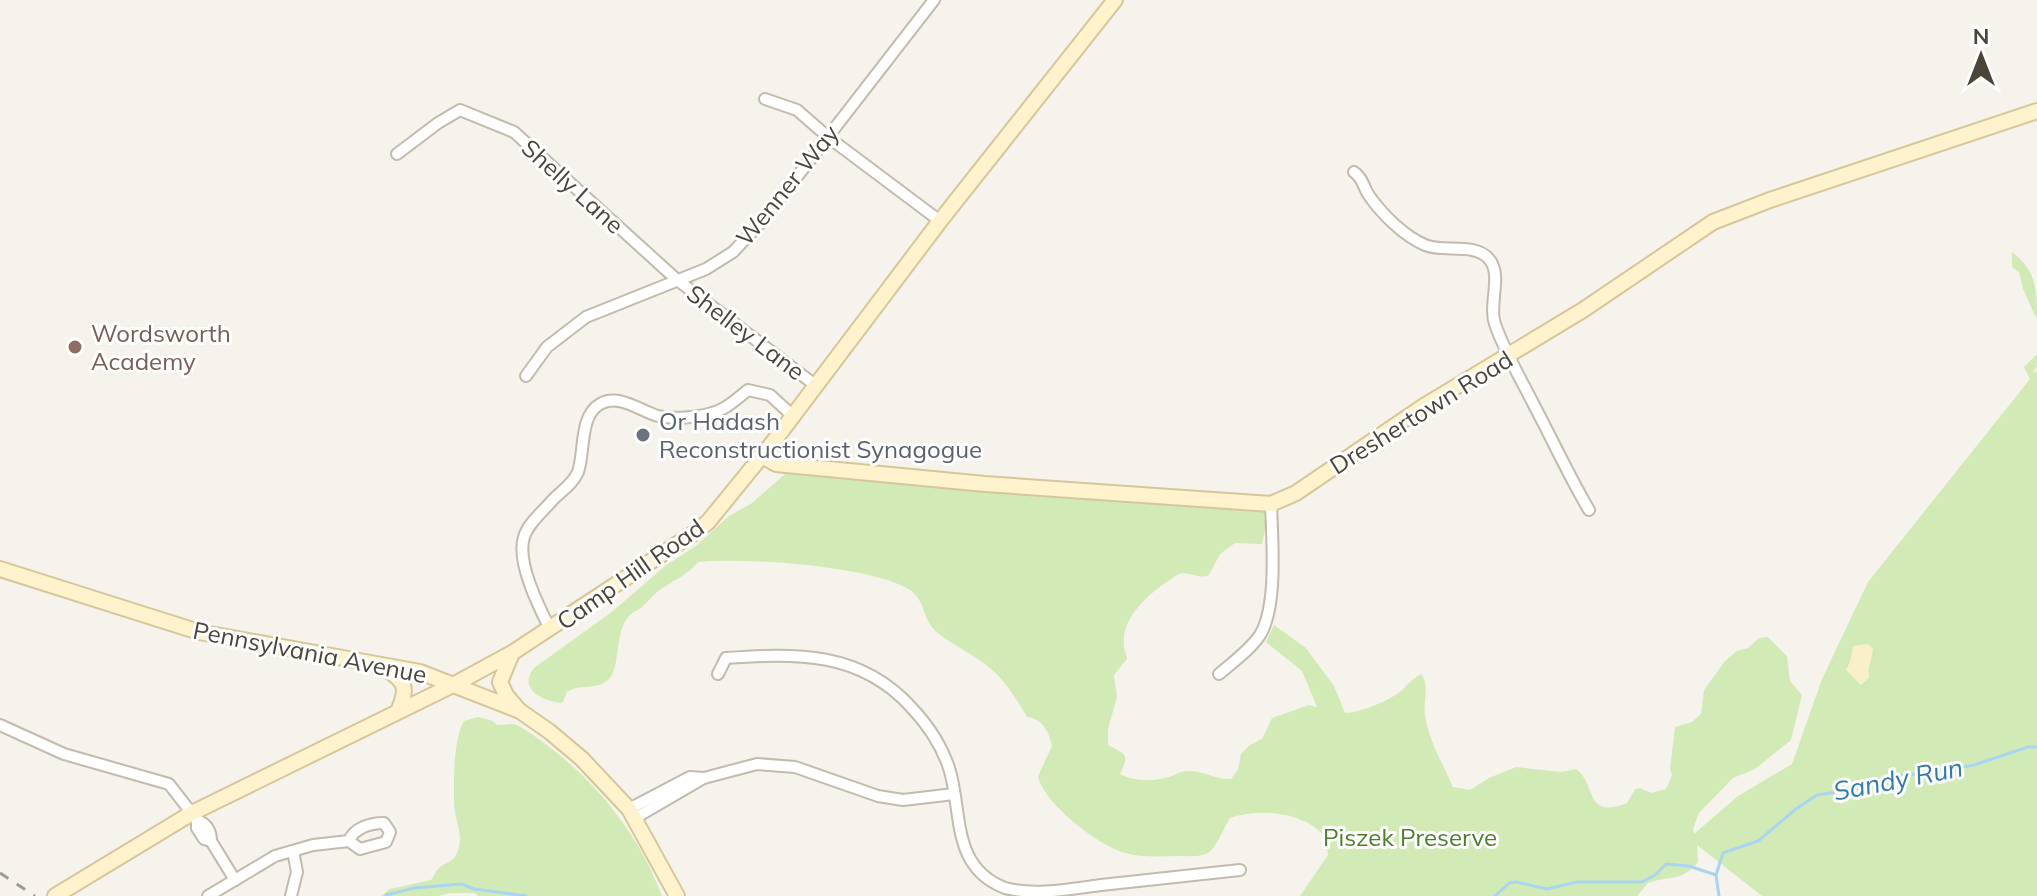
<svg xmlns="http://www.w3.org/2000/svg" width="2037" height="896" font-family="Mulish,sans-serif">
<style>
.green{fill:#d2eab5}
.sand{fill:#f9efc9}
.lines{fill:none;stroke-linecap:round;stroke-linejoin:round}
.stream{stroke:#a9d4f2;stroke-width:3}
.street-casing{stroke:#c2bbae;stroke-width:14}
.secondary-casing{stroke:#d6c79b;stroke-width:18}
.street{stroke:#fff;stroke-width:10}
.secondary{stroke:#fff3cd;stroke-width:14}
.rail{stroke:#9a9a9a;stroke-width:3;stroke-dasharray:10 10;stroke-linecap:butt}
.education-dot{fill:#8d6e63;stroke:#fff;stroke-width:3}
.worship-dot{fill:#6b7280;stroke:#fff;stroke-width:3}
.labels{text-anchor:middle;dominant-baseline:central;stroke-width:6;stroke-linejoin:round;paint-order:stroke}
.street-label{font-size:24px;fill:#4b4439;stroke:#fff}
.education-label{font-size:24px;fill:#785e54;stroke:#fff;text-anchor:start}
.worship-label{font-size:24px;fill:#5b616d;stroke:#fff;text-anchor:start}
.park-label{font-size:24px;fill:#4a7f2a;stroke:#fff}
.water-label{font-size:26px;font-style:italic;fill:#2e7ab2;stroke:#fff}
</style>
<rect width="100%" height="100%" fill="#f6f3ec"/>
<g class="green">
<path d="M2012,252C2037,271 2037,290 2037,320L2023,289L2019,272L2012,267Z"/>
<path d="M2037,354V366L2033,373L2037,371V896H1762L1697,845L1698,862C1684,881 1668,876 1648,883L1637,896H1300L1328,855L1326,838C1305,811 1259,808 1230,818C1223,828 1217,849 1206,854C1199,857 1188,856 1181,856C1163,856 1143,858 1125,853C1099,846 1043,803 1038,776L1052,746C1049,732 1043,719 1027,717C1017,700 1006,682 991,669C975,655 956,647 939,634C921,620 927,602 910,590C873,566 742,557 698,562C687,576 671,581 657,592C652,596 649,601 644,605C640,610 633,611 629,616C614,632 621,669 608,680C595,691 580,683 567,692L563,702L560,703C542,701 517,688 534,668L613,611L665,566L697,545L729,516L752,503L785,474L841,475L1265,508L1268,517L1262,544L1235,543L1220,554L1209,575C1198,580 1190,571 1179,574C1156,588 1120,614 1124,647C1124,651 1127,654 1127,659L1114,675L1117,697L1108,729V745C1126,755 1130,753 1120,774C1133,781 1153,782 1169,777C1175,775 1181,771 1187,771C1202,770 1216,780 1231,779L1238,770L1241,754L1250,745L1262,739L1272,718L1309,705L1317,707L1302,671L1266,642L1274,625L1306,648L1334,686L1345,713C1359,713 1391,700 1401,691C1410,683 1408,682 1421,674C1430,684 1423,702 1425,716C1429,741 1443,764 1453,787L1470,790L1489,778L1516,767L1561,772L1576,769C1597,784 1584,820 1627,803L1635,789L1640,788L1651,793L1666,789L1672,775L1670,769L1675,727L1692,722L1701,714L1704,690L1725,661L1737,651L1748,648L1759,638L1768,637L1787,656L1790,681L1802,695L1791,740L1755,769L1733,778L1699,813L1693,829L1694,834L1738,796L1792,764L1822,679L1868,582L2030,379L2024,367Z"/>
<path d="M478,717L493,721L497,725L514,724L521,727C584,767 636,826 662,896H478L475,893H450L439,896H381L390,889L431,880C434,876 435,872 438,869C444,862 453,863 457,853C465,834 454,820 454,803C454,781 453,739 464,721Z"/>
</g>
<path class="sand" d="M1868,644L1873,649C1872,659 1867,667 1869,678L1861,685L1846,670L1850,662L1853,646Z"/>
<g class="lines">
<g class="stream">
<path d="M386,895L414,888L462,884L474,889L526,896"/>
<path d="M1495,896L1509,883L1516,882L1547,889L1577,882H1642L1655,875L1666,864L1689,866L1716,875"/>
<path d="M1719,896L1716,875L1723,853L1758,841L1796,809L1817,795L1850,790L1892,776L1931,773L1974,765L2028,747H2037"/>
</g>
<g class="street-casing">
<g id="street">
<path d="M765,99L797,110L828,137L940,221"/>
<path d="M397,154L438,123L460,110L514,132L676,279L815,385"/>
<path d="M1354,172C1364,179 1363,188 1370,197C1383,215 1404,236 1425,245C1443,253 1475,242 1489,259C1503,275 1488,304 1495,324C1505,353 1521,379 1535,407C1553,441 1569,476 1589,510"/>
<path d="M526,376L547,347L586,317L706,269L733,252L765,218L934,0"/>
<path d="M550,629C539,607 516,562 524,537C528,524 541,513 550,503C559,492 572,486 578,472C585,452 579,416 600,404C619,393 640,411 658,416C675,420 702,417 718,411C729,407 739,397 748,390L770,395L793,416"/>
<path d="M718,674L726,658C796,653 860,651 911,707C928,725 941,744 949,768C963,811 950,867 1005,888C1034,896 1071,889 1101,885C1147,880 1194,875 1240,870"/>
<path d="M1219,674C1233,662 1250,650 1260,635C1278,606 1272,538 1271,504"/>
<path d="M0,725L64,754L169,784L197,820V828L204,839L211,841"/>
<path d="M629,809L690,777L704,778L757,764L795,767L878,796L903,800L954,794"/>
<path d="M635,818L702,779"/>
<path d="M197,820C207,824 211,830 211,841L235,880"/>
<path d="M208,896L275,856L313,845L349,841L360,849L386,842L390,832L384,823C370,823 354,828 349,841"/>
<path d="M291,896L297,872L293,851"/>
</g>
</g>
<g class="secondary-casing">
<g id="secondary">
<path d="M762,456L776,464L985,484L1271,504L1296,493L1424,406L1583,310L1713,222L1770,200L2037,111"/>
<path d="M0,569L199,632L420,672L520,711L550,732L582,759L629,809L677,896"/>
<path d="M512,653L500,682L506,695L517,708"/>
<path d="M383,667C404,680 409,686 399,709"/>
<path d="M55,896L192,813L455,684L512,653L697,531L708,522L774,441L940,221L1115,0"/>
</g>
</g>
<use href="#street" class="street"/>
<use href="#secondary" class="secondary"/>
<path class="rail" d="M0,873L35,896"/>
</g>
<circle class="education-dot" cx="75" cy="347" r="8"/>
<circle class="worship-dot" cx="643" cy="435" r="8"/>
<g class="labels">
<g class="street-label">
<text transform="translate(787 185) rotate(-51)">Wenner Way</text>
<text transform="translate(573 186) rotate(42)">Shelly Lane</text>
<text transform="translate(746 332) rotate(37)">Shelley Lane</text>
<text transform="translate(1421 412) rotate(-32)">Dreshertown Road</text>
<text transform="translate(630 574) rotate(-35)">Camp Hill Road</text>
<text transform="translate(310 652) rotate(11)">Pennsylvania Avenue</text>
</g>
<g class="education-label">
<text x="91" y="333">Wordsworth<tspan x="91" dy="28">Academy</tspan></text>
</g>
<g class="worship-label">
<text x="659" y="421">Or Hadash<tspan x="659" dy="28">Reconstructionist Synagogue</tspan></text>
</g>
<g class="park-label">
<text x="1410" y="837">Piszek Preserve</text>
</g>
<g class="water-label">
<text transform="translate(1898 779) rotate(-11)">Sandy Run</text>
</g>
</g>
<g transform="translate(1981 56)" stroke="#ffffff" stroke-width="6" paint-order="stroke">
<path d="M0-6L14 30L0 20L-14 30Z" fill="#4b4439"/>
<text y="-12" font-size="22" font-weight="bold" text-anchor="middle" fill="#4b4439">N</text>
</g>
</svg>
